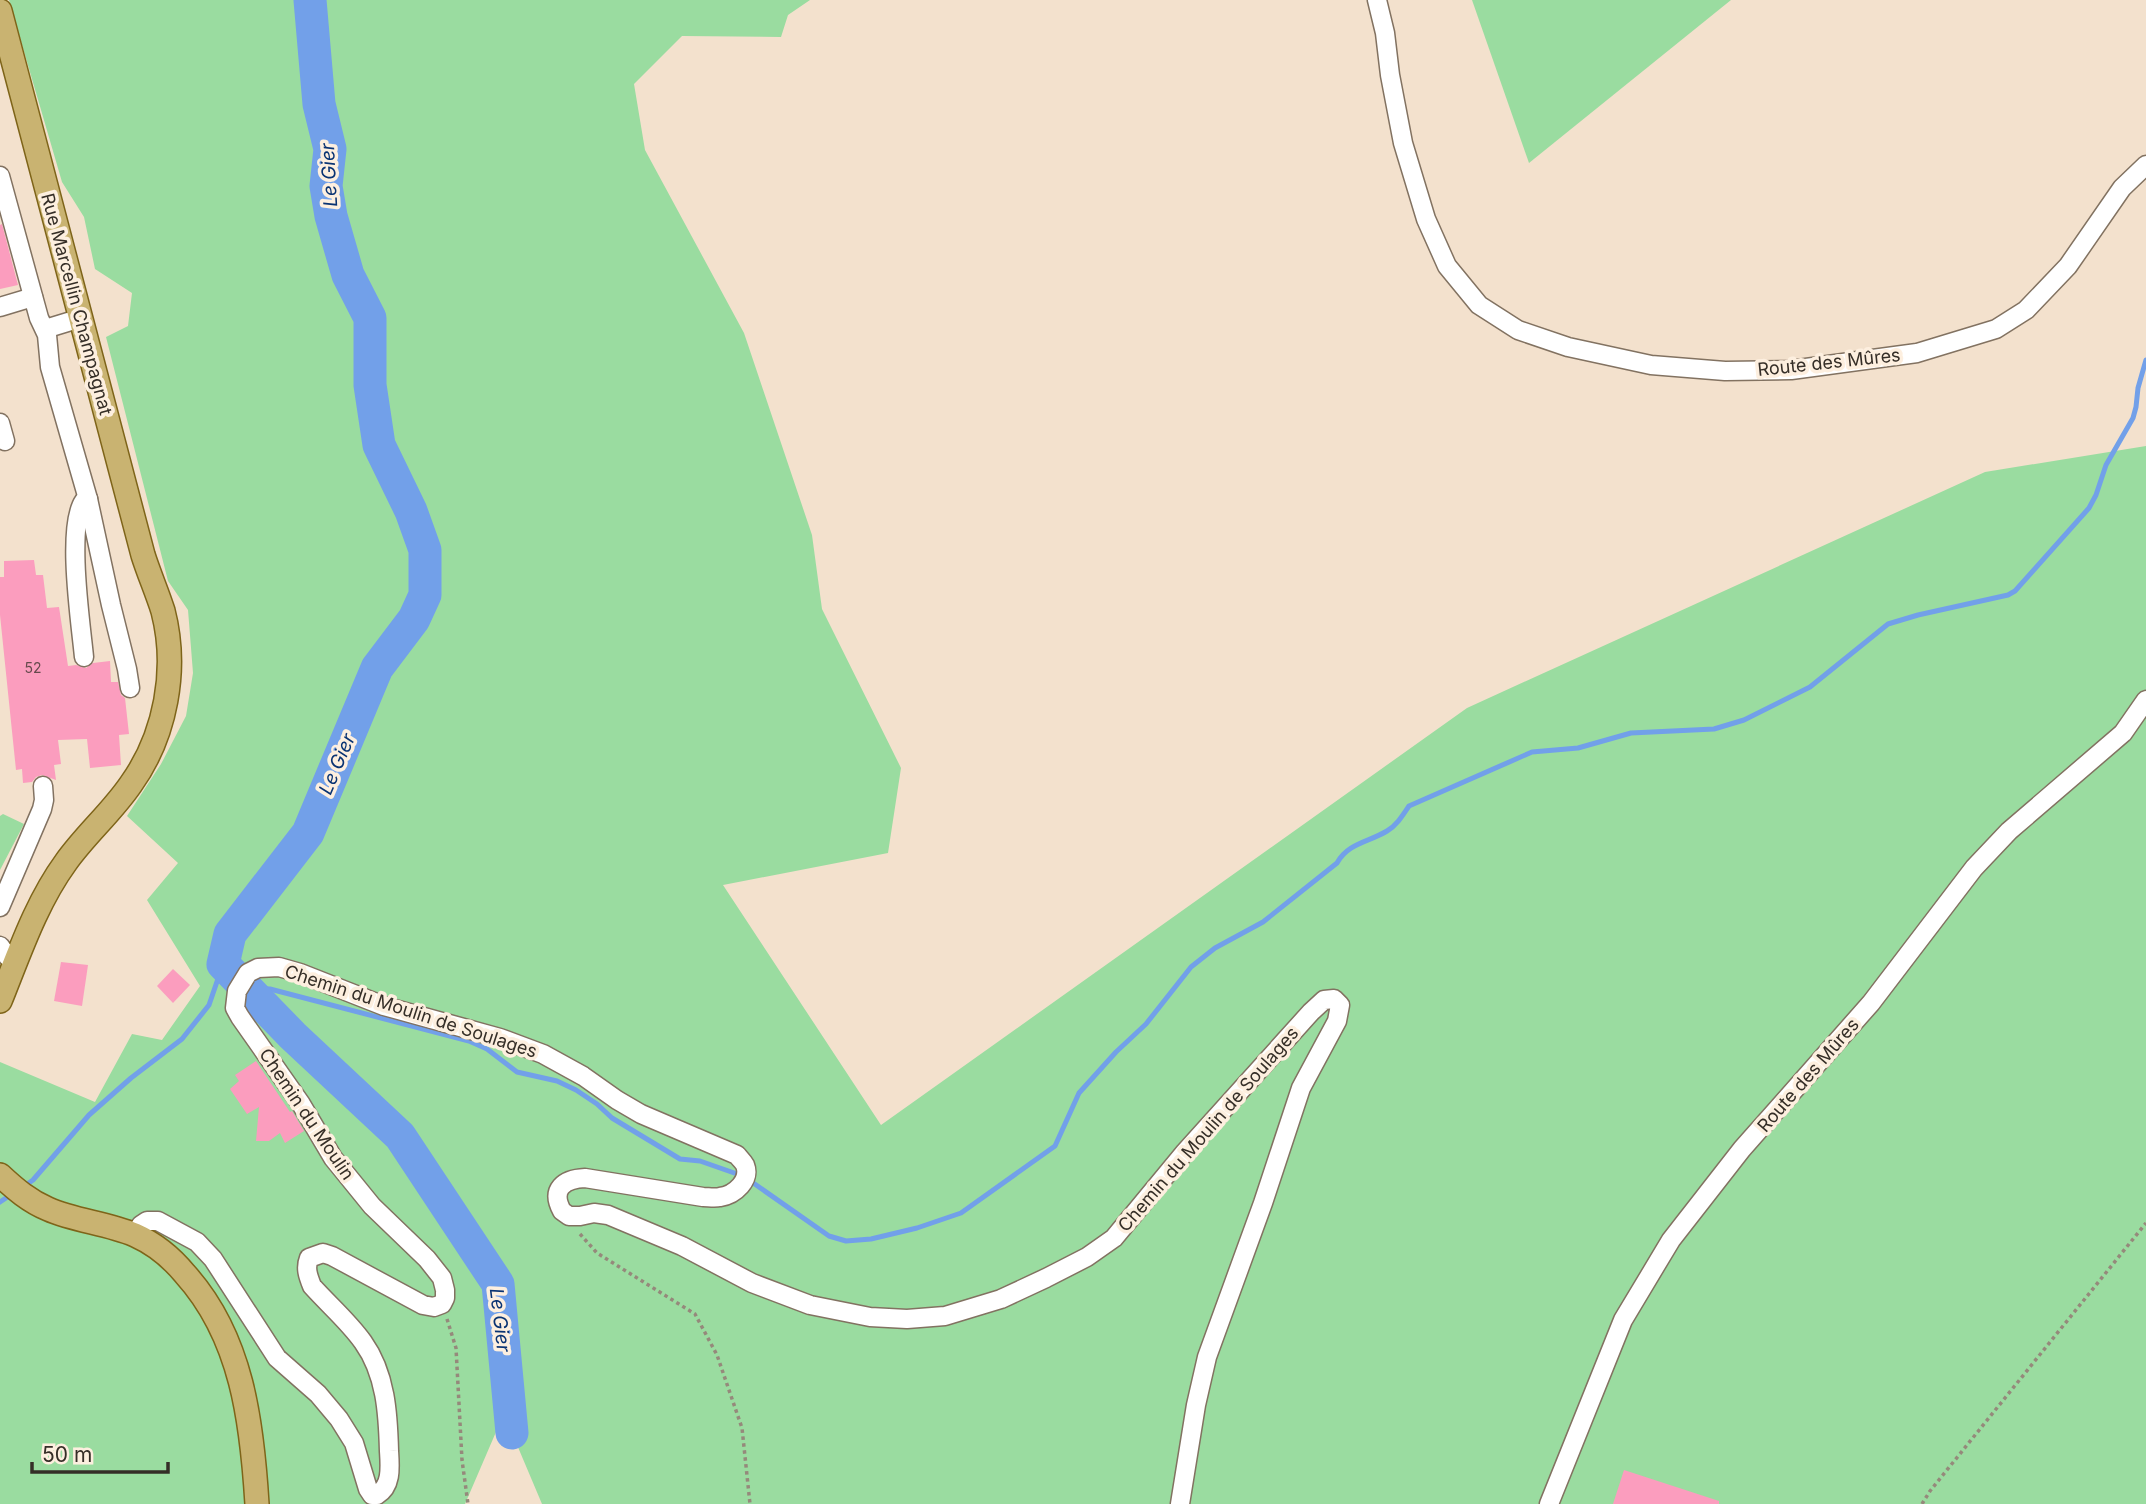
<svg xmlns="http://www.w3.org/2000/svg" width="2146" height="1504" font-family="Inter,sans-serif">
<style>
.green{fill:#9adca0}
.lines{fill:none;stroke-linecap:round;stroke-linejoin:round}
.stream{stroke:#72a0e9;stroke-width:5}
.river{stroke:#72a0e9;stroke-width:33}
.building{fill:#fb9dbe}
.minor-casing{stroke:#827261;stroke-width:21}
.major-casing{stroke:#7e6419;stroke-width:26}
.path{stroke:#95897b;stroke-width:3.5;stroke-dasharray:3.5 3.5;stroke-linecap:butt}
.minor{stroke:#fff;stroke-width:18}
.major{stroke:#c9b371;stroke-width:23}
.labels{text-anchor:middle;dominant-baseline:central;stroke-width:7;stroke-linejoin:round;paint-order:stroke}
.number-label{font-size:14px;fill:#664a4d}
.street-label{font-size:18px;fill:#352e27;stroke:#fdefdf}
.water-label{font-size:19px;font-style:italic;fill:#093373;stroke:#fdefdf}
</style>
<rect width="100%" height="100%" fill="#f3e1cd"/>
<g class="green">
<path d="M9,0H810L788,15L781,37L682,36L634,84L645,150L744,333L812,535L822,609L901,768L888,853L723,885L881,1125L1467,708L1985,472L2146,446V1504H542L512,1433L496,1432L465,1504H0V1062L95,1102L132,1034L162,1040L200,986L147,900L178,863L127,816L161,764L186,716L193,673L188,610L168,581L106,337L128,326L132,293L95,269L84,217L62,182Z"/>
<path d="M1472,0H1731L1529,163Z"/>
<path d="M3,814L24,824L0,870V816Z"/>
</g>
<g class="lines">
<g class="stream">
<path d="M247,988L270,989L469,1041L487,1049L517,1072L557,1081L576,1090L597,1104L612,1118L680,1159L700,1161L740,1175"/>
<path d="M749,1180L829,1236L846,1241L871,1239L917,1228L961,1213L1055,1146L1079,1093L1116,1052L1146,1024L1191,967L1215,948L1263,922L1337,863C1348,843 1369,842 1387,831C1397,825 1403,815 1409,806L1532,752L1578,748L1631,733L1714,729L1744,720L1810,687L1888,624L1918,615L2008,595L2015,591L2089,508L2096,495L2106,465L2133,418L2136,407L2138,388L2146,360"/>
<path d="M23,1187L33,1180L89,1115L131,1078L182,1039L209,1005L223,964"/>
<path d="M0,1202L12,1194"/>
</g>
<path class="river" d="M310,0L319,104L330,149L326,186L331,216L348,275L370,318V385L379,445L411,511L425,550V595L414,619L377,668L308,833L230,934L223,964L293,1036L400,1136L498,1284L512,1433"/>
</g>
<g class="building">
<path d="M2,224L18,285L0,289V225Z"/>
<path d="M34,560L36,575H43L47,608L59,607L68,666L76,665L86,668L93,663L110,661L111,682H118L121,695L125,698L129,734L119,735L121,765L90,768L87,739L58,740L61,764L54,765L56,780L42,775L36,777L32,782L23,783L22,769L16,770L0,615V577H4V561Z"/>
<path d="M61,962L88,965L82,1006L54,1001Z"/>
<path d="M173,969L190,985L173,1003L157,986Z"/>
<path d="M256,1061L290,1112L292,1111L304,1131L285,1143L280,1133L269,1141H256L259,1107L247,1114L230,1089L239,1081L235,1075Z"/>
<path d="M1624,1470L1719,1501V1504H1613Z"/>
</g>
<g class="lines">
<g class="minor-casing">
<g id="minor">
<path d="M1377,0L1385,33L1390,75L1403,143L1426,219L1447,266L1479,305L1518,330L1568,347L1651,365L1725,371L1791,370L1917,353L1996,329L2026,310L2068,266L2122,188L2146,165"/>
<path d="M0,176L39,318L47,335L50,367L88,499L111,605L127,669L130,688"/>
<path d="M0,307L33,297"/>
<path d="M45,329L81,318"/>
<path d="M0,423L5,441"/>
<path d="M84,657C81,625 66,526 84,501L88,499"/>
<path d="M0,907L42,809L44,800L43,786"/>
<path d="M0,946L8,957L17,961"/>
<path d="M135,1235L141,1225L147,1221H158L197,1242L213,1259L277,1358L318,1394L339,1419L354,1443L368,1489L372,1495H377C392,1486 390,1467 389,1451C388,1414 386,1374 363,1342C349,1322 329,1305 312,1286C308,1276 305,1268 309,1258L323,1253L332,1256L423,1305L434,1307L442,1304L445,1298V1290L442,1278L427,1259L372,1206L333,1158L301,1104L240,1017L235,1008L237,991L248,973L258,968L279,967L300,973L384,1006L500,1038L543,1054L583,1076L617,1100L641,1114L737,1155C740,1159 743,1161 745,1165C751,1180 735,1195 720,1197C715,1198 708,1197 703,1197L585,1178C564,1179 550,1189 562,1211L569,1216H580L594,1213L608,1215L682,1246L752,1283L810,1305L870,1317L907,1319L945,1316L1001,1299L1046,1278L1087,1257L1114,1238L1185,1152L1311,1012L1324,1000L1334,999L1340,1005L1337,1021L1301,1088L1263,1203L1207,1357L1196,1405L1180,1504"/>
<path d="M1549,1504L1623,1320L1671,1240L1742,1149L1871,1003L1974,868L2009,831L2123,733L2146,700"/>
</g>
</g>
<g class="major-casing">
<g id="major">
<path d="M0,11L143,555C149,574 157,592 163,611C178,669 166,735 131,784C112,812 86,834 66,862C36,903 19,954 0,1001"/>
<path d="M0,1175C15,1189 29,1201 48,1209C75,1221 107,1223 135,1235C155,1244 171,1257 185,1274C242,1337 252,1422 257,1504"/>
</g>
</g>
<g class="path">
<path d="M580,1234L597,1253L695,1314L717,1355L742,1428L750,1504"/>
<path d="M447,1319L456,1348L462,1460L468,1504"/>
<path d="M1922,1504L1930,1491L2146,1223"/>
</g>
<use href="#minor" class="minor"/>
<use href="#major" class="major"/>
</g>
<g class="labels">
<g class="number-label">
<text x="33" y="667">52</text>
</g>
<g class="street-label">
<text transform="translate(77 304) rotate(75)">Rue Marcellin Champagnat</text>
<text transform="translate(1829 362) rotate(-6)">Route des Mûres</text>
<text transform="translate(411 1011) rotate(18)">Chemin du Moulin de Soulages</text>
<text transform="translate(1808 1075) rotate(-49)">Route des Mûres</text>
<text transform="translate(307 1114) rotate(56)">Chemin du Moulin</text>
<text transform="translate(1208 1129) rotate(-49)">Chemin du Moulin de Soulages</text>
</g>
<g class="water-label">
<text transform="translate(329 175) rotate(-93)">Le Gier</text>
<text transform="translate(337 764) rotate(-67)">Le Gier</text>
<text transform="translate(500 1320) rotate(83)">Le Gier</text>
</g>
</g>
<path d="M32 1462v10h136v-10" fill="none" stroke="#352e27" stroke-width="3.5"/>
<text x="42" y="1462" font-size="21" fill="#352e27" stroke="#fdefdf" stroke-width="5" paint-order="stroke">50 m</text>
</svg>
